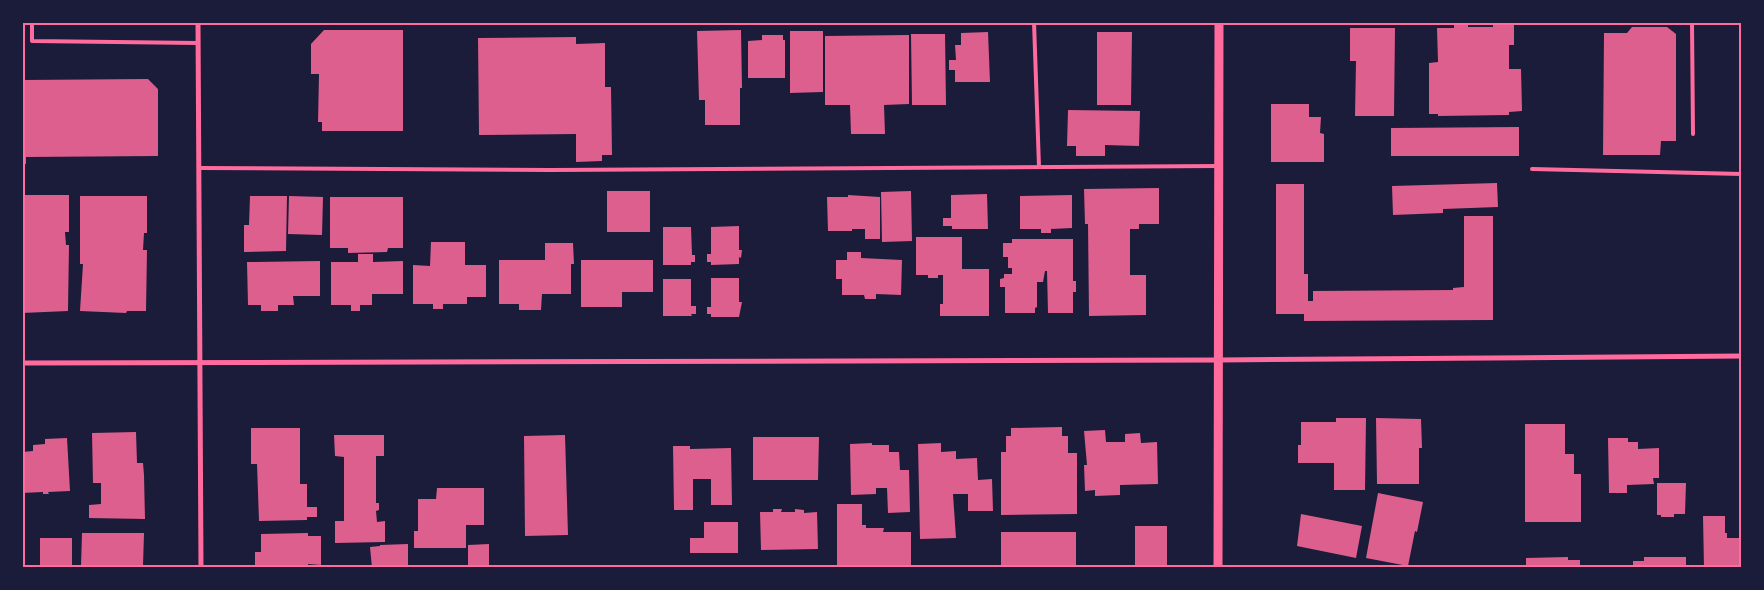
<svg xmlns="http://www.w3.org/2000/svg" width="1764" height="590" font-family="'Playfair Display',serif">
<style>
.building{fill:#dd5f8e}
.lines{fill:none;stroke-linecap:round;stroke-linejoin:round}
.service{stroke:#ff6b9d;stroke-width:4}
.minor{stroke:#ff6b9d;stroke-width:5}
.tertiary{stroke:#ff6b9d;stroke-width:9}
.neatline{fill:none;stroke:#ff6b9d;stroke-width:2}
</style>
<rect width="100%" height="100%" fill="#1b1b3a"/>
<g class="building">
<path d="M1514,23V45H1509V69H1521L1522,111L1509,112V115L1438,116V114H1429V63L1438,62L1437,28H1454V25L1468,24V27H1493V24Z"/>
<path d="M1632,27H1667L1676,34V141H1661L1660,155H1603L1604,33H1627Z"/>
<path d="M1350,28H1395L1394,116H1355L1356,61H1350Z"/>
<path d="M324,30H403V131H322V122H318L319,74H311V44Z"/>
<path d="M741,30L742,88H740V125H705V100H699L697,31Z"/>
<path d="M790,31H823V92L790,93Z"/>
<path d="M988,32L990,82H955V70H949V60H956L955,45H961V33Z"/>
<path d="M1097,32H1132L1131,105H1097Z"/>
<path d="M911,34H945L946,105H912Z"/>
<path d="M762,35H783V40H785V78H748V41L762,40Z"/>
<path d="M909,35V104L884,105L885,134H851L850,105H825V36Z"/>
<path d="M576,37V44L605,43V87H611L612,155H602V161L576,162V134L479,135L478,38Z"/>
<path d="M148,79L158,89V156L26,157V164H22V80Z"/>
<path d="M1271,104H1309V117H1321L1320,133L1324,134V162H1271Z"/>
<path d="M1068,110L1140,111L1139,146L1105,145V156H1076V146H1067Z"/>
<path d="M1519,127V156H1391V128Z"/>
<path d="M1497,183L1498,207L1443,209V213L1393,215L1392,186Z"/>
<path d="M1276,184H1304V274H1308V301H1313V291L1453,290V288L1464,287V216H1493V320L1304,321V314H1276Z"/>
<path d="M1159,188V224H1139V229H1130V275H1146V315L1089,316L1088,224H1085L1084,189Z"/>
<rect x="607" y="191" width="43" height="41"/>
<path d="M911,191L912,241L882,242L881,192Z"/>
<path d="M987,194L988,229H952V226H943V218H951V195Z"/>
<path d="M22,195H69V232H65L66,245H69L68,311L22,313Z"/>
<path d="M848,195L880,197V239H865V229H852V231H828L827,197H848Z"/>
<path d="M1072,195V228L1051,229V233H1041V229H1020V196Z"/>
<path d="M80,196H147V233H144L143,250H147L146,311H127L126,313L80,311L83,264H80Z"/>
<path d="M250,196H287L286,251L244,252V225H249Z"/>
<path d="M289,196L323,197L322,235L288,234Z"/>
<path d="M330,197H403V248H388L387,252L348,253V248H330Z"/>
<path d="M739,226V250H742L741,258L739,257V264L711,265V262H707V254H711V227Z"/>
<path d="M663,227H691L692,255H695V262H691V265H663Z"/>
<path d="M916,237H962V269H989V316H940V304H943V275H938V278H928V275H916Z"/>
<path d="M1012,239H1073V281H1076V292H1073V313H1048L1047,271H1045L1043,282H1037V307L1035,308V313H1005V287H1000V279L1004,278V274H1012V268H1008V257H1003V243H1012Z"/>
<path d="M431,242H465V265H486V297H467V304H443V309H433V304H413V265L430,266Z"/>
<path d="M545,243H573L574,264H571V294H542L541,310H519V304H499V260H545Z"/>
<path d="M847,252H861V258L902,260L901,295L876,294V299H865L864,295H842V279H836V260H847Z"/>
<path d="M358,254H373V262L403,261V294H372V305H360V311H351V305H331V262H358Z"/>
<path d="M581,260H653V292H622V307H581Z"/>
<path d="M320,261V296H293L294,305H278V311H261V305H248L247,262Z"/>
<path d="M711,278H739V302H742L739,317H711V314H707V307H711Z"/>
<path d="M663,279H691V306H696V314H691L692,316H663Z"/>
<path d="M1336,418H1366L1365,490H1334V463H1298V445H1301V422H1336Z"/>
<path d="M1376,418L1421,419L1422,448H1419V484H1377Z"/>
<path d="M1525,424H1565V454H1574V474H1581V522H1525Z"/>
<path d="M1062,427V436H1068V453H1077V514L1001,515V452H1006V436H1011V428Z"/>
<path d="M251,428H300V484H307V507H317V517H307V520L259,521L257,464H251Z"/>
<path d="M1105,430L1106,442H1125V434L1140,433L1141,443L1157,442L1158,484L1120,485V495L1095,496V490L1085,491L1084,465H1087L1084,431Z"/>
<path d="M136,432L137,463H143L144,475L145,519L89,518V505L101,504V483H93L92,433Z"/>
<path d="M334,435H384V456H376V503H379V510L376,511L377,522L385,521V542L335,543V521H344V457L335,456Z"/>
<path d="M565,435L568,535L525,536L524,436Z"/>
<path d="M753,437H819L818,480H753Z"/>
<path d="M67,438L70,491L48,492L49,494H43V492L22,493V452L33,451V445L45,444V439Z"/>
<path d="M1608,438H1628V442H1638V449L1659,448V478H1653L1654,484L1627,485V493H1609Z"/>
<path d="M872,443V445H889V452H899L900,470H909L910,512L888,513L887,488H876V494L851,495L850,444Z"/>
<path d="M941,443V452L956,451V459L977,458L978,480L992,479L993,511H968V494H953L956,538L920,539L918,444Z"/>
<path d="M673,446H690V449L731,448L732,505H711V479H693V510H674Z"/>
<path d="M1657,483H1686L1685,514H1674V517H1661V515H1657Z"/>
<path d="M437,488H484V525H466V548H414V531H418V499H436Z"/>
<path d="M1378,493L1423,502L1417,532L1415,531L1408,566L1366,558Z"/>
<path d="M837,504H862V525H866V528H884L883,532H911V566L837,567Z"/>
<path d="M773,509H782L781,512H795V509L804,510V513L817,512L818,549L761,550L760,512H773Z"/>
<path d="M1301,514L1362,526L1356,558L1297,546Z"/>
<path d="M1703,516H1725V533H1727V538H1741L1742,568H1704Z"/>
<path d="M704,522H738V553H690V538H704Z"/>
<path d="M1135,526H1167V567L1135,566Z"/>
<rect x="1001" y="532" width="75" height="34"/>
<path d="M82,533H144L143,565H81Z"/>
<path d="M308,533V536H321V565L308,564V568H255V552H261V534Z"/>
<rect x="40" y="538" width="32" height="30"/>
<path d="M408,544V568H372L370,547L380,546V545Z"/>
<path d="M489,544V568H468V545Z"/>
<path d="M1568,557V560H1580V568H1526V558Z"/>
<path d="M1644,557H1686V568H1633V561H1644Z"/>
</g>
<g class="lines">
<g class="service">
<path d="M32,22V41L198,43"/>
<path d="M1034,22L1039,167"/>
<path d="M1692,22L1693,134"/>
<path d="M200,168L550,170L1219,166"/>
<path d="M1532,169L1742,174"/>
</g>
<g class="minor">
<path d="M198,22L201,568"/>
<path d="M22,363L1219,360L1742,356"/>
</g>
<path class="tertiary" d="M1218,568L1219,22"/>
</g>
<rect width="1764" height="590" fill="none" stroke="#1b1b3a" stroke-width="48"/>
<rect x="24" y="24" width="1716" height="542" class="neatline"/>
</svg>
